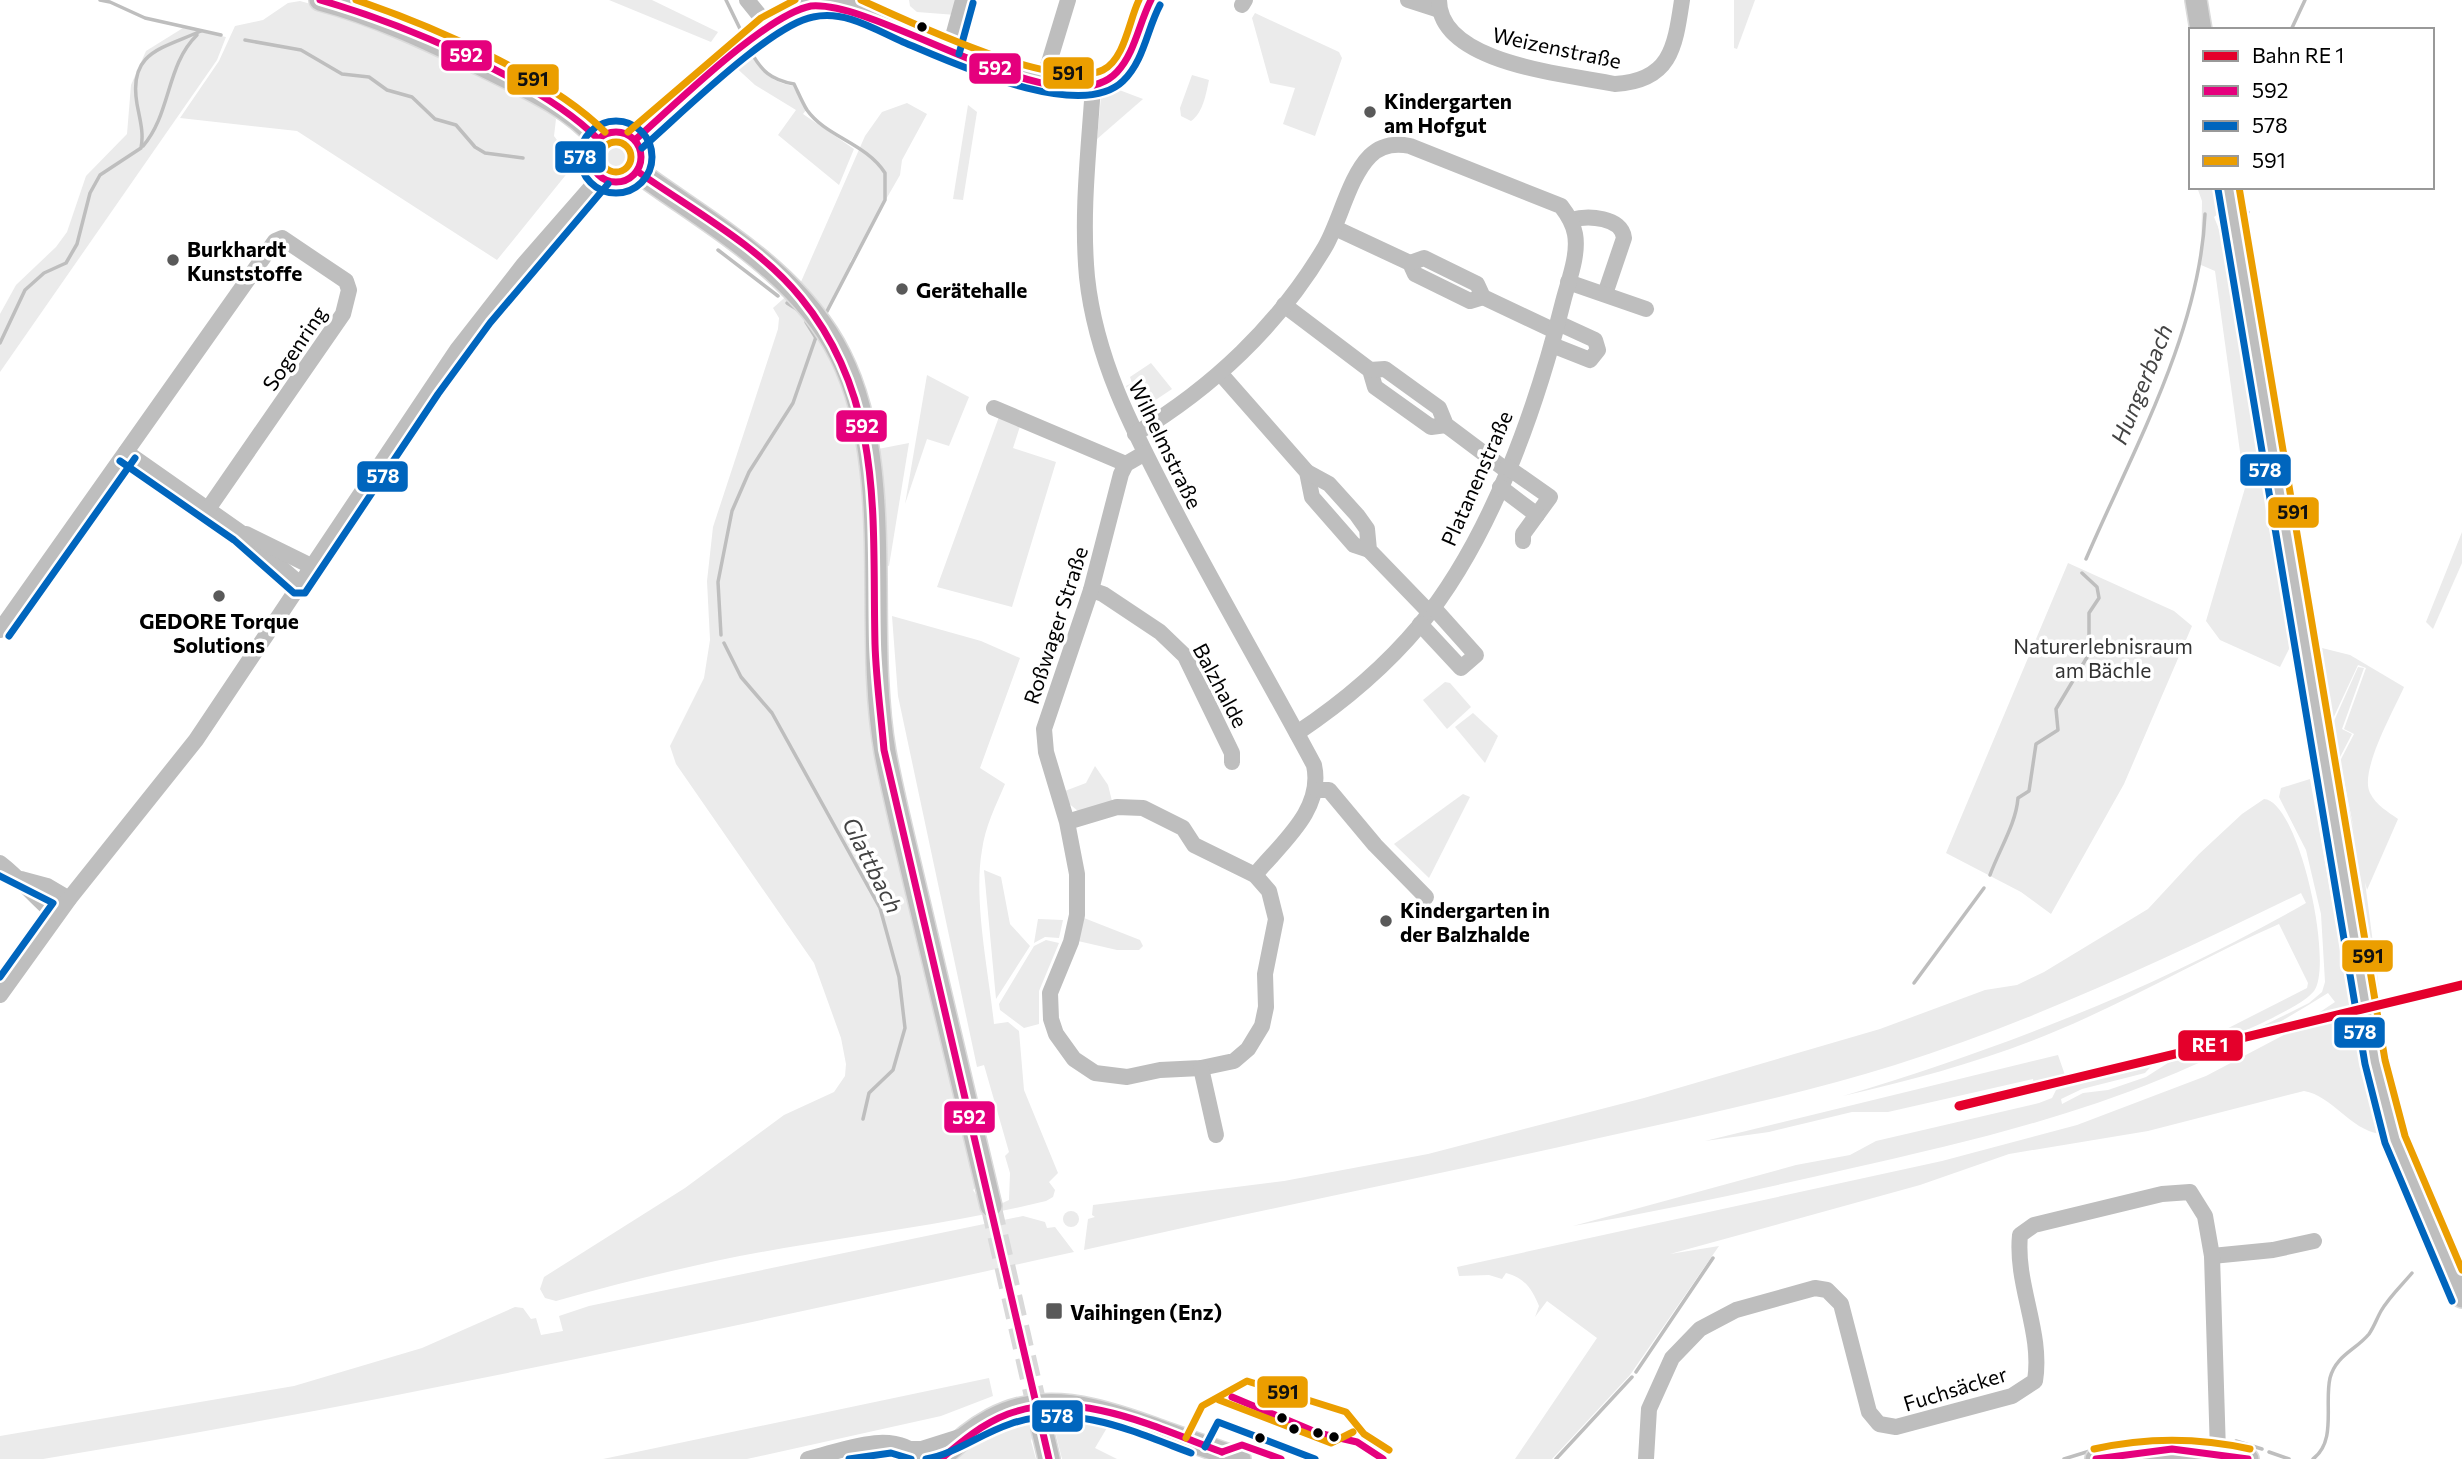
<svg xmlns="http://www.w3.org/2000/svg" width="2462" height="1459" font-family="Commissioner,sans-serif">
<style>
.green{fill:#ebebeb}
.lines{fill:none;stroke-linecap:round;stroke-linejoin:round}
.stream{stroke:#bebebe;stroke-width:3.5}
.major-tunnel{stroke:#d9d9d9;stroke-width:21;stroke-dasharray:21 10;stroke-linecap:butt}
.major-casing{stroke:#dbdbdb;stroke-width:24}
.minor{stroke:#bebebe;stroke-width:16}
.major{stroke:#bebebe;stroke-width:21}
.bus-1-casing{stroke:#fff;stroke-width:12}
.bus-2-casing{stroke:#fff;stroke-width:12}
.bus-3-casing{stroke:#fff;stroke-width:12}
.bus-1{stroke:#e5007d;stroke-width:7}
.bus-2{stroke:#0065bd;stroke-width:7}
.bus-3{stroke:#eb9e00;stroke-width:7}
.rail-1-casing{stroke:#fff;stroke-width:14}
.rail-1{stroke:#e4002b;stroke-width:9}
.bus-dot{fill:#000;stroke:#fff;stroke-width:2.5}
.poi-dot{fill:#595959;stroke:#fff;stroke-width:2.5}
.labels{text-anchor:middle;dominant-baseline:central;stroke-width:7;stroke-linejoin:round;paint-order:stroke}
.street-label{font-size:21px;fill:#000;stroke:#fff}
.poi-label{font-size:21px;font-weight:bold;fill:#000;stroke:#fff;text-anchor:start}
.park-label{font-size:21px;fill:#323232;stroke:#fff}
.water-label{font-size:23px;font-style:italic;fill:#434343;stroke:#fff}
.line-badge{stroke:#fff;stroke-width:2.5}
.badge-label{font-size:19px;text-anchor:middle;font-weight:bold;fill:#fff}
.pale-badge-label{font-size:19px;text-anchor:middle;font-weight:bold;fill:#111}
</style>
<rect width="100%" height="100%" fill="#fff"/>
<g class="green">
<path d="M609,0H652L718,32L711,42Z"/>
<path d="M909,0H957L956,15L917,12L910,6Z"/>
<path d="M1734,0H1755L1737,49L1734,48Z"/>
<path d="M300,1L362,18L540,101L556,119L554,136L568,155L569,171L497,260L297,131L180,118L219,61L235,26L263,20L288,3Z"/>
<path d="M1255,13L1339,52L1342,58L1315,136L1283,124L1295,88L1270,83L1252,18Z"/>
<path d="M183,28L226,37L217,60L0,372V314L16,285L56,247L67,232L86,176L127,134L131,85L146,51Z"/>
<path d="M748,49C760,71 769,81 793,86L806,110L803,114L854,149L839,185L778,135L796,110L755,85L731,63Z"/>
<path d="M1192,75L1209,80C1206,94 1203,113 1191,121L1181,116L1180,108Z"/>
<path d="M1114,88L1143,99L1097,139L1101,97Z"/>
<path d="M907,103L927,114L902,160L900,175L850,262L852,264L825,318L854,412L864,493L865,664L876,749L980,1183L973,1190L981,1202L996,1206L1009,1200L1010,1173L1005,1156L1009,1152L984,1065L977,1067L898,696L892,616L981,641L1020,658L980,768L1005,784C996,805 985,827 982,850C973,901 989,973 994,1024L1008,1022L1019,1031L1024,1090L1058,1173L1049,1182L1055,1190L1053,1197L1046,1201C960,1222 871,1233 784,1248C707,1261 631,1280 556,1301L545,1298L540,1289L544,1277L685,1188L784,1115L834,1092L845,1076L846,1064L841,1038L814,963L676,764L670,746L704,678L710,640L707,581L713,527L778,329L779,318L773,308L800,284L865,136L882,112Z"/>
<path d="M968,105L977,112L963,200L953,199Z"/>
<circle cx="616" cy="157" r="14"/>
<path d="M2197,187H2219L2223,210L2214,217L2221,234L2230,287L2291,645L2280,667L2220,640L2206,621L2245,488L2215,271L2201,265L2202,201Z"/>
<path d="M1151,363L1172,389L1139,411L1126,386L1132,383L1130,377Z"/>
<path d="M927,375L969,397L949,446L927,439L905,504Z"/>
<path d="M1000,414L1021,423L1013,448L1056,462L1012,607L937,587Z"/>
<path d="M909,443L889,566L879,563L878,449Z"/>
<path d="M2462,532V563L2433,629L2426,622Z"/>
<path d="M2068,563L2174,611L2192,626L2124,784L2051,914L2021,892L1946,853Z"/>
<path d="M2310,645L2350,655L2404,687C2394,710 2359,771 2370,793C2376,805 2388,812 2398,819L2367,890L2365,882L2395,1111L2391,1105L2326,739L2358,667L2364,668L2342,729L2352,734L2338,761L2354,830L2340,761L2354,734L2344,729L2366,668L2358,665L2324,738Z"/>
<path d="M1445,682L1450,683L1471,707L1447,729L1423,700Z"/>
<path d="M1473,713L1498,736L1485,763L1455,727Z"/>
<path d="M1095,766L1108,785L1112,801L1078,811L1067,802L1065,791L1086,783Z"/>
<path d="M2310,779L2356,1034L2380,1134C2349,1129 2333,1096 2304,1091L2148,1131L2009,1154L1920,1185L1670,1254L1719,1246L1630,1375L1552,1459H1515L1597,1338L1547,1301L1535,1317L1539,1306C1532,1289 1525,1278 1506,1273L1502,1279L1489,1275L1459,1276L1457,1267L1942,1161L2077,1125L2206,1076L2293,1030L2335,1002L2328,993C2172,1092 2027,1129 1848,1169C1757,1190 1665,1210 1573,1226L1796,1165L1850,1155L1876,1141L2039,1103L2052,1098L2057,1088L2050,1081L2034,1083L2033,1079L1888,1112H1852L1769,1132L1705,1141L2058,1055L2066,1078L2157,1060L2145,1073L2082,1089L2061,1099L2062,1104L2083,1093L2108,1090L2146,1077L2171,1061L2198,1058L2309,1003L2322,992L2325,982L2321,914L2306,850L2279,797L2281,788Z"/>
<path d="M1463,794L1470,797L1429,878L1394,844Z"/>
<path d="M2264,799C2299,801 2334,964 2314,991C2299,1010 2230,1036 2206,1049L2193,1051L2183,1044L2195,1045L2307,988L2308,983L2279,924C2204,957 2133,999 2056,1031C1987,1060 1916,1079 1843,1096C2004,1048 2161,986 2306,903L2301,893C2169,957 2035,1021 1895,1065C1795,1096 1692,1117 1590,1140C1422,1178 1252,1212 1084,1250L1088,1219L1095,1217L1092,1215L1093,1205L1284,1181L1428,1154L1644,1098L1880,1029L1985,990L2017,985L2044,972L2148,909L2199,854L2242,814Z"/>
<path d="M984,870L1001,877L1010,924L1030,946L996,999Z"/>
<path d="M1084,918L1140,940L1143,946L1139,950H1117L1078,941Z"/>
<path d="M1038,919L1063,920L1059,938L1045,937L1034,943Z"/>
<path d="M1046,940L1059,943L1039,991V1024L1024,1028L1000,1010L999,1004L1034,946Z"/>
<circle cx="1071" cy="1219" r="8"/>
<path d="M1023,1216L1045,1222L1047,1228L1055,1227L1074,1252C732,1327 389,1402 43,1459H0V1436L294,1386L422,1348L515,1307L523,1308L531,1319L536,1318L541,1335L563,1331L559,1316L589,1306Z"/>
<path d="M989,1378L993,1396L941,1416L747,1459H603Z"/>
<path d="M1040,1413L1031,1441L1036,1459H954L992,1426Z"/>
<path d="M1051,1415L1086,1416L1108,1426L1095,1448L1117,1459H1062Z"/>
</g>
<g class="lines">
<g class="stream">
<path d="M100,0L110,2L145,18L221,35"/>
<path d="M726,0L744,37"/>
<path d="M2291,30L2305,0"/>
<path d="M245,40L301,50L342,74L369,77L387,90L412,97L435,119L456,125L475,147L485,153L523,158"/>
<path d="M750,50C761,71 771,80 794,84C798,92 802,102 807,110C826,137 866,143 885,173V200L824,317"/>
<path d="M143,146C171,114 166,65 197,35"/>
<path d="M2242,219L2248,212"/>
<path d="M718,250L778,296"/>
<path d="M787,303L798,310"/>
<path d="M806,322L816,338"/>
<path d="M0,343L25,290L44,273L66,263L77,244L90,193L100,175L141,148C144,133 140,120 137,104C128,52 161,49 201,31"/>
<path d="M2086,559C2132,452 2200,332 2205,214"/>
<path d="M721,635L718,582L732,511L749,472L793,403L817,334"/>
<path d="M724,643L741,677L772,713L880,908L899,977L905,1028L893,1070L869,1093L863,1119"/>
<path d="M1990,875C1999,850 2016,824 2018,798L2029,791L2036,744L2058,730L2056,709L2089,654V613L2099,598L2097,587L2082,573"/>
<path d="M1914,983L1984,888"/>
<path d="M1636,1372L1713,1258"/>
<path d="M2169,1439L2192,1438"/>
<path d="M2236,1441L2262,1449"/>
<path d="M2269,1452L2289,1459"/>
<path d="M1556,1459L1632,1377"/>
<path d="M2064,1459L2093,1450"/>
<path d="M2313,1459C2337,1441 2324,1404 2330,1378C2336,1355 2356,1350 2369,1334C2374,1327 2377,1318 2381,1311C2389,1297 2402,1285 2412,1273"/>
</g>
<path class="major-tunnel" d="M991,1206L1042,1429"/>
<g class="major-casing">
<g id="major">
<path d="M320,0C377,15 431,41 485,67C525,87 568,105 598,139"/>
<path d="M2196,0L2201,30"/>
<circle cx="616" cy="157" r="25"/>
<path d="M635,140L768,26C796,7 819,0 853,8C898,28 1068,109 1109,79C1134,62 1136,24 1151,0"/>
<path d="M637,171C709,224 798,271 840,355C897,468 863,626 885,752C893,795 904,838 914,881C939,990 966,1098 991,1206"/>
<path d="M2228,187L2375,1062L2395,1139L2462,1297"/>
<path d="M1042,1429L1049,1459"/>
<path d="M941,1459C1010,1387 1067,1397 1153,1428C1182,1439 1211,1448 1240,1459"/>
<path d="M2096,1459C2147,1446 2198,1446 2248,1459"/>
</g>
</g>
<g class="minor">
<path d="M747,0L768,26"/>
<path d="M1408,0L1439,10"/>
<path d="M1439,0C1439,64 1567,74 1615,84C1671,81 1675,47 1682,0"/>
<path d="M1242,5L1245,0"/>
<path d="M949,51L963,0"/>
<path d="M1044,79L1068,0"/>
<path d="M1093,86C1089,149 1081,213 1087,277C1096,362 1135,434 1174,509C1219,595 1268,679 1314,765C1324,810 1281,843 1255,875"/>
<path d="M1571,220C1588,215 1622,217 1624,238L1605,294"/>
<path d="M1335,228L1410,263L1415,274L1470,301L1483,297"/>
<path d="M1410,263L1424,258L1477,284L1483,297L1555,331"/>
<path d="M1568,282L1646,309"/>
<path d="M1284,305L1370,370L1375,387L1431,427L1446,425"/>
<path d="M1552,345L1590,360L1598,350L1595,340L1558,323"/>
<path d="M1370,370L1385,369L1414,390L1439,408L1446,425L1506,470"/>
<path d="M1220,373L1307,472L1312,497L1354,545L1369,550"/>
<path d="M994,408L1126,464"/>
<path d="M1135,434C1212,388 1279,325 1325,247C1340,221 1349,177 1370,156C1381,145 1395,143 1410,146L1561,206C1568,215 1573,223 1575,234C1579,255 1568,282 1563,302C1536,410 1491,538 1420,625C1385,667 1342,703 1297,733"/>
<path d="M126,452L240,532L300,584"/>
<path d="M1507,467L1550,497L1523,534V541"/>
<path d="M1307,472L1329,484L1357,515L1367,529L1369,550L1429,612"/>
<path d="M1500,487L1537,515"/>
<path d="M246,534L311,566"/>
<path d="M1091,590L1103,594L1160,632L1185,656L1232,753V762"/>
<path d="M1420,624L1461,668L1476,655L1433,607"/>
<path d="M0,630L275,241L282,238L346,281L349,290L343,314L208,509"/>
<path d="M1317,790H1329L1375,845L1426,897"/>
<path d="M1067,822L1117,807L1143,808L1183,828L1194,845L1255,875L1269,891L1276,919L1265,974L1266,1007L1262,1026L1248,1049L1234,1061L1201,1068L1160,1070L1127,1077L1095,1073L1074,1059L1056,1034L1051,1019L1050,993L1071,942L1077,915V874L1067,822L1046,752L1044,729L1091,590L1121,474L1126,464L1145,453"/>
<path d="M0,863C21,879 36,899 56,915"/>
<path d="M21,879L47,886L69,899"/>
<path d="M0,995L69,899L196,740L457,350L524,264L600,177"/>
<path d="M1201,1068L1216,1135"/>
<path d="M2212,1256L2273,1250L2314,1241"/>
<path d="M911,1449H922L960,1437"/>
<path d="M867,1451L887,1453L896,1459"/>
<path d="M808,1459C843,1451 894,1427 922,1459"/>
<path d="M1646,1459L1649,1409L1672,1358L1700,1329L1736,1310L1815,1288L1827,1290L1841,1304L1869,1412L1879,1424L1896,1427L2012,1396L2035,1381C2043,1332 2015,1285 2020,1235L2034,1225L2162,1194L2190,1192L2205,1216L2212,1256L2218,1452"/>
</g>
<use href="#major" class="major"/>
<g class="bus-1-casing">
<g id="bus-1">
<path d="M320,0C400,23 540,80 598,139"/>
<circle cx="616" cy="157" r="25"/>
<path d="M635,140C674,106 765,15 811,6C880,0 1062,131 1117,72C1135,53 1139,23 1151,0"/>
<path d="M637,171C692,210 758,245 801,298C885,401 872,520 875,644C876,679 881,715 884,750L1049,1459"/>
<path d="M1232,1397L1318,1433L1357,1442L1383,1459"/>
<path d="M1222,1452L1242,1445L1281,1459"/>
<path d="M941,1459C962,1441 982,1424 1008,1414C1078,1388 1157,1428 1222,1452"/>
<path d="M2096,1459L2172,1449L2248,1459"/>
</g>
</g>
<g class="bus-2-casing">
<g id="bus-2">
<path d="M959,54L973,3"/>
<circle cx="616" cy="157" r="36"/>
<path d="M642,148C679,116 770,25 813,17C845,10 874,29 903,42C951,62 1080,123 1123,81C1144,61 1147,29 1160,5"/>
<path d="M2218,189L2365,1064L2385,1143L2452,1301"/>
<path d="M120,461L234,540L294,593H305L438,394L490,323L608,184"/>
<path d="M9,636L135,458"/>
<path d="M0,876L53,903L0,977"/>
<path d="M1205,1447L1218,1422L1315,1459"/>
<path d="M849,1459L891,1453L911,1459"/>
<path d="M926,1459C957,1453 980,1434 1010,1424C1072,1402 1133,1431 1191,1453"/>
</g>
</g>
<g class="bus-3-casing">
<g id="bus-3">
<path d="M356,0C430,25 551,77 605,132"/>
<path d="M861,0C908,21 1057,93 1103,70C1125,59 1129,20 1139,0"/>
<path d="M628,132L761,18L795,0"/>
<circle cx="616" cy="157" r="15"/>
<path d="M2239,187L2385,1060L2405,1136L2462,1270"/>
<path d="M1219,1400L1331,1443L1353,1432"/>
<path d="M1186,1438L1202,1406L1247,1381L1346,1412L1364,1434L1389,1450"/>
<path d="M2094,1449C2147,1437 2197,1437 2250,1449"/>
</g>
</g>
<use href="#bus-1" class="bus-1"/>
<use href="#bus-2" class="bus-2"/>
<use href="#bus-3" class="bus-3"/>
<g class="rail-1-casing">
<path id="rail-1" d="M1959,1106L2462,985"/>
</g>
<use href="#rail-1" class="rail-1"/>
</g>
<g class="bus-dot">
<circle cx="922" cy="27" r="6"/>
<circle cx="1282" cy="1418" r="6"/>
<circle cx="1294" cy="1429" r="6"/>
<circle cx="1318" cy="1433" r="6"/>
<circle cx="1334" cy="1437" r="6"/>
<circle cx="1260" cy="1438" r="6"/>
</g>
<g class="poi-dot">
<circle cx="1370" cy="112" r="7"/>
<circle cx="173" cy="260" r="7"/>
<circle cx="902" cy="289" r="7"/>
<circle cx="219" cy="596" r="7"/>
<circle cx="1386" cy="921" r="7"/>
<rect x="1045" y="1302" width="18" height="18" rx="3.5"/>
</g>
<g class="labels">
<g class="street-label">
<text transform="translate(1557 47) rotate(12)">Weizenstraße</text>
<text transform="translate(294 348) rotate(-56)">Sogenring</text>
<text transform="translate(1166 444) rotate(64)">Wilhelmstraße</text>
<text transform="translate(1476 478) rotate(-66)">Platanenstraße</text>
<text transform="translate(1055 625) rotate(-72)">Roßwager Straße</text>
<text transform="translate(1221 685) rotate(62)">Balzhalde</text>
<text transform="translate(1955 1388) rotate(-17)">Fuchsäcker</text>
</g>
<g class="poi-label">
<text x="1384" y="100">Kindergarten<tspan x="1384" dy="24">am Hofgut</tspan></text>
<text x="187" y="248">Burkhardt<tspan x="187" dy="24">Kunststoffe</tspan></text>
<text x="916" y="289">Gerätehalle</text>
<text x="219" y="620" text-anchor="middle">GEDORE Torque<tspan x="219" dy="24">Solutions</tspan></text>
<text x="1400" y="909">Kindergarten in<tspan x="1400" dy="24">der Balzhalde</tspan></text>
<text x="1070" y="1311">Vaihingen (Enz)</text>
</g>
<g class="park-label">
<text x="2103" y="645">Naturerlebnisraum<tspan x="2103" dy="24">am Bächle</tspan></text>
</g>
<g class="water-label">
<text transform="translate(2141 384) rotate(-68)">Hungerbach</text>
<text transform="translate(873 865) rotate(63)">Glattbach</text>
</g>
</g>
<g class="line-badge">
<rect x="440" y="39" width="53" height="33" rx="7" fill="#e5007d"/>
<rect x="968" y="52" width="54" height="33" rx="7" fill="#e5007d"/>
<rect x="1042" y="56" width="53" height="34" rx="7" fill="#eb9e00"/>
<rect x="506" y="63" width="54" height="33" rx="7" fill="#eb9e00"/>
<rect x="554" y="140" width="53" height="34" rx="7" fill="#0065bd"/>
<rect x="835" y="409" width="53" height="34" rx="7" fill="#e5007d"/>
<rect x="2239" y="453" width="53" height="34" rx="7" fill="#0065bd"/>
<rect x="356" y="460" width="53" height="33" rx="7" fill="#0065bd"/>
<rect x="2267" y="496" width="53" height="33" rx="7" fill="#eb9e00"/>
<rect x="2341" y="939" width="53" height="34" rx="7" fill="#eb9e00"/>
<rect x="2333" y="1016" width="53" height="33" rx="7" fill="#0065bd"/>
<rect x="2177" y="1029" width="67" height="33" rx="7" fill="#e4002b"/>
<rect x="943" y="1100" width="53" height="34" rx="7" fill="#e5007d"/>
<rect x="1256" y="1375" width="53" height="34" rx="7" fill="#eb9e00"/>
<rect x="1031" y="1399" width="53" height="34" rx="7" fill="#0065bd"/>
</g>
<g class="badge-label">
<text x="466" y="62">592</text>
<text x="995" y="75">592</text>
<text x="580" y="164">578</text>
<text x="862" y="433">592</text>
<text x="2265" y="477">578</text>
<text x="383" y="483">578</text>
<text x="2360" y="1039">578</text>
<text x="2210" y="1052">RE 1</text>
<text x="969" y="1124">592</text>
<text x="1057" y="1423">578</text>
</g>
<g class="pale-badge-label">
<text x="1068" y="80">591</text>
<text x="533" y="86">591</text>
<text x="2293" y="519">591</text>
<text x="2368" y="963">591</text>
<text x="1283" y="1399">591</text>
</g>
<rect x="2189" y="28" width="245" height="161" fill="#ffffff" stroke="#999999" stroke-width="2"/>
<rect x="2203" y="51" width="35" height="10" fill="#e4002b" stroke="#999999" stroke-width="2"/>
<text x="2252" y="63" font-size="21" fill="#000000">Bahn RE 1</text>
<rect x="2203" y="86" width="35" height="10" fill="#e5007d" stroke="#999999" stroke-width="2"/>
<text x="2252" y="98" font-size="21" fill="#000000">592</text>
<rect x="2203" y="121" width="35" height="10" fill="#0065bd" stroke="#999999" stroke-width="2"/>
<text x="2252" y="133" font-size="21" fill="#000000">578</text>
<rect x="2203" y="156" width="35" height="10" fill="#eb9e00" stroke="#999999" stroke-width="2"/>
<text x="2252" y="168" font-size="21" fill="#000000">591</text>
</svg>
